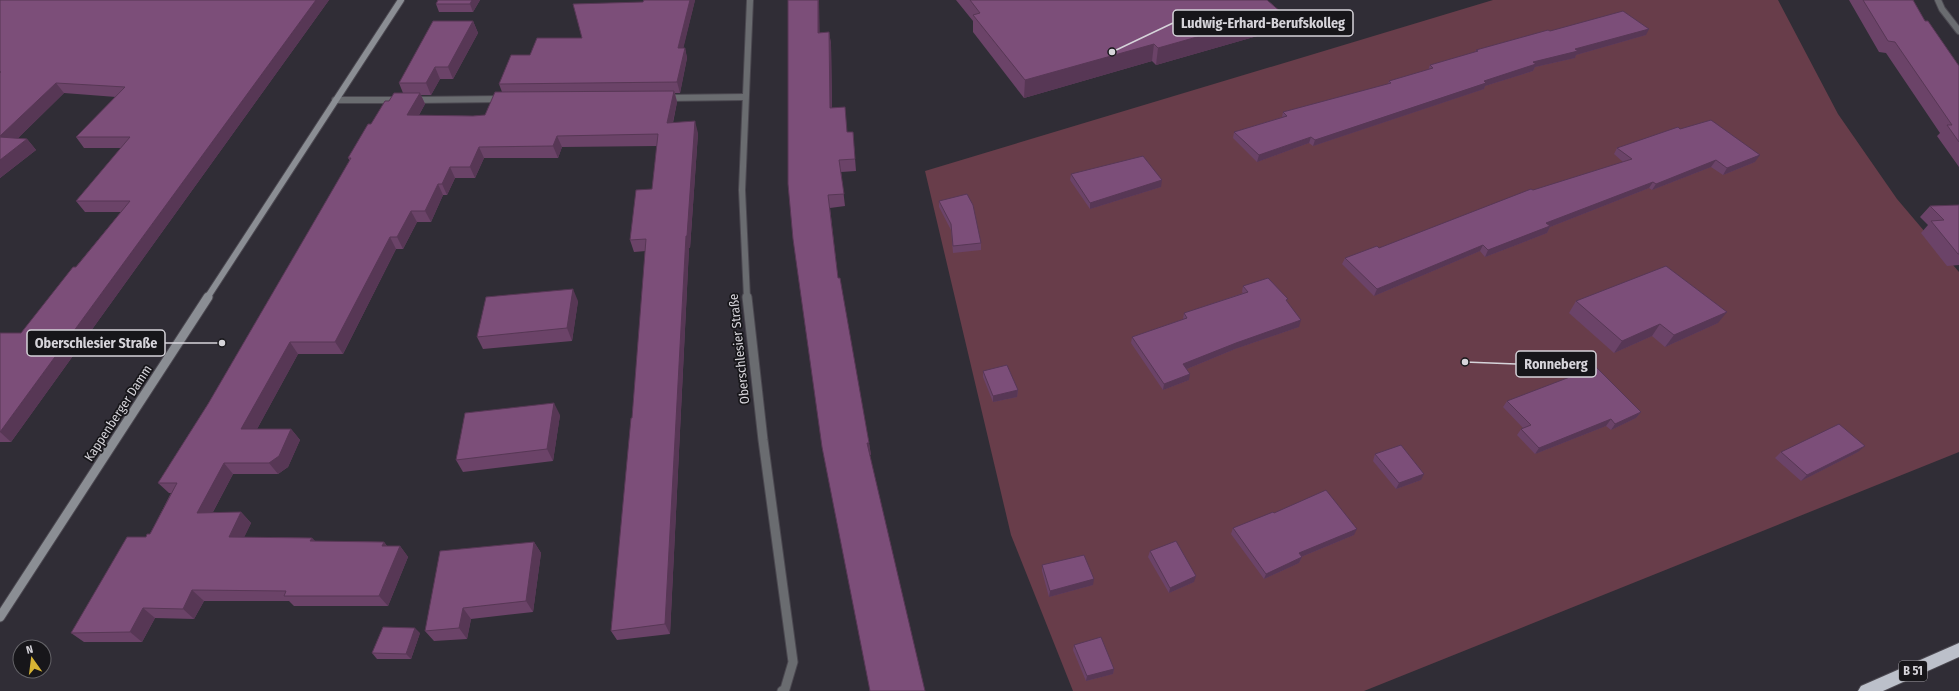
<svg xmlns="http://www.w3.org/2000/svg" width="1959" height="691" font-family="'Fira Sans Condensed',sans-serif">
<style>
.green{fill:#683d4a}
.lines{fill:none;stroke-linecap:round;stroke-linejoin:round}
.street-far1-casing{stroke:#4b4850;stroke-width:8}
.street-casing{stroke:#4b4850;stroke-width:11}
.secondary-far1-casing{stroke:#4b4850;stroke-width:8}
.secondary-casing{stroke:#4b4850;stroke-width:11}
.highway-casing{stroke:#4b4850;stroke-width:2}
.street-far1{stroke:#6a6c70;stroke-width:6}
.street{stroke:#6a6c70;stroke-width:9}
.secondary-far1{stroke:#8b8e94;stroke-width:6}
.secondary{stroke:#8b8e94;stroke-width:9}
.highway{fill:#bcc0ca;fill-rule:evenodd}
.wall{fill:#6b4368}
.shaded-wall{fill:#573755}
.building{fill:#7c4e79;stroke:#573755}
.labels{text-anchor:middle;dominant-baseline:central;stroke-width:3.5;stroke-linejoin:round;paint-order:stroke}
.shield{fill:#17161a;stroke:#9d9ba0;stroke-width:1}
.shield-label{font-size:12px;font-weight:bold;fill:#d6d4da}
.street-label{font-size:13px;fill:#d6d4da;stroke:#17161a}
.leader{fill:none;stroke:#d6d4da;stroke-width:1.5}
.callout-dot{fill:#d6d4da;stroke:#17161a;stroke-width:1.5}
.callout{fill:#17161a;stroke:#d6d4da;stroke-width:1.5}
.callout-label{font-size:14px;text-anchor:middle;font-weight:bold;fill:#d6d4da}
</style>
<rect width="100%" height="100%" fill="#302d36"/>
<path class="green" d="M1493,0H1778L1838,114L1897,199L1959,272V452L1364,691H1073L1011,535L925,171Z"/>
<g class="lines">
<g class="street-far1-casing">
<g id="street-far1">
<path d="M1938,0L1942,9L1959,31"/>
<path d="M665,98L745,97"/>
<path d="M335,100H400"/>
<path d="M413,100L502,99"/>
<path d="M747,298L742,190L750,0"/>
</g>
</g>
<g class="street-casing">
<path id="street" d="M747,297L763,440L793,662L785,689L782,691"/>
</g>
<g class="secondary-far1-casing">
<path id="secondary-far1" d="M207,298L401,0"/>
</g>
<g class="secondary-casing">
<path id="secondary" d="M0,617L208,297"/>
</g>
<g class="highway-casing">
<path id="highway" d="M1959,643V657L1883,691H1858L1861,686Z"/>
</g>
<use href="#street-far1" class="street-far1"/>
<use href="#street" class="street"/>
<use href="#secondary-far1" class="secondary-far1"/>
<use href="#secondary" class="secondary"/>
<use href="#highway" class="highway"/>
</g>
<g class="wall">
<path d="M0,0H329L11,442H0V333H21L121,212H85L76,201L121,148H84L76,137L116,97L64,93L18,138L27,139L36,150L0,178Z"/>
<path d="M480,0L473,12H439L436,4Z"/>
<path d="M644,0H695L683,48H685L687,58L680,93H675L677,102L673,123L698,133L690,248H689L670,634L617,640L611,631L632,418L646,251L634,252L630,240L652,189L657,146L562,147L558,158H484L475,178H455L447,195H443L431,222H417L403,249H396L343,354H298L257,429H291L300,440L288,467L278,474H233L213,512H241L251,523L244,537L312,538L315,541L384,542L387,546H400L408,557L388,606H294L289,601H204L194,619L155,618L142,642H84L71,633L146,537L150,534L171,493H169L158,483L208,404L350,161L348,158L371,124L389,101L403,93L399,83L473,21L478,33L453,79H440L431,95H421L425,104L419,115L473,116L485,115L502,92L499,84L530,55L582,38L643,2Z"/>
<path d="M788,0L820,33L829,32L831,44L832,108L847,132H853L856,171L841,172L845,206L830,208L838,278L869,443L871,455H870V691Z"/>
<path d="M956,0H1267L1282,13L1278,30L1156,65L1152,61L1024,98L973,32V21Z"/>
<path d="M1849,0H1913L1925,21L1959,66V167L1937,136L1940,133L1886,53L1879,52Z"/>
<path d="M1550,31L1646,35L1576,55L1575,58L1535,67L1533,71L1485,86L1484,89L1313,146L1309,143L1257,162L1233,138L1234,132L1282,117L1283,112L1388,84L1389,81L1428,70L1430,65L1475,52L1476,50Z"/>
<path d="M1680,129L1755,162L1723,175L1711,167L1652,190L1649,188L1550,227L1547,233L1485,257L1480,251L1374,296L1342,264L1345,258L1379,248L1623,162L1614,154L1617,148Z"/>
<path d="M1071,174L1161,187L1090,209L1070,180Z"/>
<path d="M939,201L981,243V250L953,253L951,230L939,207Z"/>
<path d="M1959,205V265L1947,266L1921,233L1928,225L1920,217L1930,206Z"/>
<path d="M1243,286L1287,302L1299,327L1235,349L1187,369L1189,380L1163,390L1131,343L1132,337L1183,319L1184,313L1243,293L1242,292Z"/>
<path d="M578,301L572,341L483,349L477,337Z"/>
<path d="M1576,301L1718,323L1665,347L1652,336L1614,353L1569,313Z"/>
<path d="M983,371L1018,390L1017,397L993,402L983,377Z"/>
<path d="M1507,401L1641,412L1636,418L1611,430L1606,426L1535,454L1517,435L1521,429L1523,428L1503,407Z"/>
<path d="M560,415L553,461L463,472L456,460Z"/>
<path d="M1781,452H1858L1801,481L1775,458Z"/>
<path d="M1375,454L1421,480L1396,489L1373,461Z"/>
<path d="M1274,513L1354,535L1301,557H1302L1299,563L1264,579L1231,534L1233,528Z"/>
<path d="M534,542L541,553L533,612L471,619L467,639L434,641L425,631Z"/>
<path d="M1150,551L1194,582L1169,593L1148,557Z"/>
<path d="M1042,565L1093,585L1049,597L1042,571Z"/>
<path d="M420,633L411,659H377L372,653Z"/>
<path d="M1074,645L1114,669L1113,674L1086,681L1073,650Z"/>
</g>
<g class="shaded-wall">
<path d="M316,0H329L11,442L0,432Z"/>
<path d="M472,0H480L473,12L470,4Z"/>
<path d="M690,0H695L681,58L678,48Z"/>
<path d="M818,0H819L820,45L818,33Z"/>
<path d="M1282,13L1278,30L1156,65L1158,48Z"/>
<path d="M473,21L478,33L453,79L448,67Z"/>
<path d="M1649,29L1646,35L1576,55L1575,58L1535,67L1533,71L1485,86L1484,89L1313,146L1315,140L1484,81L1533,62L1575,49Z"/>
<path d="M829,32L831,44L832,120L830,108Z"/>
<path d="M1154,44L1152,61L1024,98L1025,80Z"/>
<path d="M685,48L687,58L680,93L677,82Z"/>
<path d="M435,67L440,79L431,95L426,83Z"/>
<path d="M56,83L64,93L9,147L0,136Z"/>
<path d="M674,91L677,102L670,135L667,123Z"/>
<path d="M420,93L425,104L412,127L407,115Z"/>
<path d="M695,121L698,133L690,248H689L670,634L665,624L686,236Z"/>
<path d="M557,136L562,147L558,158L553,146Z"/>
<path d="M1311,137L1309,143L1257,162L1259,155Z"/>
<path d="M27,139L36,150L0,178V160Z"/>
<path d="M479,147L484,158L475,178L470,167Z"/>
<path d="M1760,155L1755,162L1723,175L1727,168Z"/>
<path d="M1716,160L1711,167L1652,190L1656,184Z"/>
<path d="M450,167L455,178L447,195L442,184Z"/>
<path d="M1162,180L1161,187L1090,209V203Z"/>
<path d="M1653,182L1649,188L1550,227L1547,233L1485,257L1488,250L1546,223Z"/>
<path d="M438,184L443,195L431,222L425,211Z"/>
<path d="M411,211L417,222L403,249L397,237Z"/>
<path d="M390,237L396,249L343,354L335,342Z"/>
<path d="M1483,245L1480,251L1374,296L1377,289Z"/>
<path d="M573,289L578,301L572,341L567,328Z"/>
<path d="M1727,312L1718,323L1665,347L1674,335Z"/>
<path d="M1301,320L1299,327L1235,349L1182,371L1183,364L1236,343Z"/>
<path d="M1660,324L1652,336L1614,353L1622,341Z"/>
<path d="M290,342L298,354L251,440L241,429Z"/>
<path d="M1190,374L1189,380L1163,390L1164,384Z"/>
<path d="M1018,390L1017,397L993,402V396Z"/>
<path d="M554,403L560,415L553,461L547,449Z"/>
<path d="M1641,412L1636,418L1611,430L1615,424Z"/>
<path d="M1611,419L1606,426L1535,454L1539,448Z"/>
<path d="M291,429L300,440L288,467L278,474L269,463Z"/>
<path d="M867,443H869L871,455H868Z"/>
<path d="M1865,446L1858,452L1801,481L1807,475Z"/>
<path d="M224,463L233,474L207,523L197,513Z"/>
<path d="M1424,474L1421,480L1396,489L1399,483Z"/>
<path d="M241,512L251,523L239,548L229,537Z"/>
<path d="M1357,529L1354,535L1296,559L1299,553Z"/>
<path d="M312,538L321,548L310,541Z"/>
<path d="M384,542L392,553L382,546Z"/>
<path d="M534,542L541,553L533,612L526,601Z"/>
<path d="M400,546L408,557L388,606L379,596Z"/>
<path d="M1302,557L1299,563L1264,579L1266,574Z"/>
<path d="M1196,576L1194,582L1169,593L1170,588Z"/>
<path d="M1094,579L1093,585L1049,597L1050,591Z"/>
<path d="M192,590L204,601L194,619L183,609Z"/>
<path d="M143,608L155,618L142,642L130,632Z"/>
<path d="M463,608L471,619L467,639L459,628Z"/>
<path d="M415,628L420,633L411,659L406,654Z"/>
<path d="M1114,669L1113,674L1086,681L1087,676Z"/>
</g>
<g class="building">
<path d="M0,0H316L0,432V333H21L73,267H76L130,201H76L130,137H76L125,87L56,83L0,136V72H1H0Z"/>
<path d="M438,0H472L470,4H436Z"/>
<path d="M644,0H690L678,48H685L677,82L499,84L511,55H530L537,38H582L573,4L643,2Z"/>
<path d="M788,0H818V33L829,32L830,108L845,107L847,132H853L855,159L839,160L844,194L828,195L838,278H840L869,443H867L925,691H870L822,447L793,239L788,184Z"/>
<path d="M970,0H1267L1282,13L1158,48L1154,44L1025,80L973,15L980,13Z"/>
<path d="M1863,0H1913L1925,21H1928L1959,66V142L1947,125H1952L1895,42L1888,41Z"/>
<path d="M1623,11L1649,29L1575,49L1578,51L1533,62L1536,64L1484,81L1486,83L1315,140L1311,137L1259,155L1234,132L1287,116L1283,112L1391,83L1389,81L1433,68L1430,65L1478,51L1476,50L1548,30L1550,31Z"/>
<path d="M433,21H473L448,67H435L426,83H399Z"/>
<path d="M674,91L667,123L695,121L687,236H686L665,624L611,631L631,418H632L646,239L630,240L636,190L652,189L658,134L557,136L553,146L479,147L470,167H450L442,184H438L425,211H411L397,237H390L335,342H290L241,429H291L279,456L269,463H224L197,513L241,512L229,537L312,538L310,541L384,542L382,546H400L379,596H284L286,591L192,590L183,609L143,608L130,632L71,633L127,537H146L147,534H150L177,483H158L208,404L311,227L351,158H348L368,124H371L385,101H389L394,93H420L407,115L473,116L485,115L495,92Z"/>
<path d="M1711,120L1760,155L1727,168L1716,160L1656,184L1653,182L1546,223L1550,226L1488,250L1483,245L1377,289L1345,258L1377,246L1379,248L1531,189L1533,190L1632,159L1617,148L1678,127L1680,129Z"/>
<path d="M0,137L27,139L0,160Z"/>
<path d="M1143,156L1162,180L1090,203L1071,174Z"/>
<path d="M967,194L973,205L981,243L953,246L951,224L939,201Z"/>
<path d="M1959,205V254H1958L1931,221L1944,220L1930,206Z"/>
<path d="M1666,266L1727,312L1674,335L1660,324L1622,341L1576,301Z"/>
<path d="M1268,278L1288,299L1286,300L1301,320L1236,343L1183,364L1190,374L1164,384L1132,337L1187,318L1184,313L1248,292L1243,286Z"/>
<path d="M573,289L567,328L477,337L486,297Z"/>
<path d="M1007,365L1018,390L993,396L983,371Z"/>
<path d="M1596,367L1641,412L1615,424L1611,419L1539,448L1521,429L1531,425L1507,401Z"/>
<path d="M554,403L547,449L456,460L465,413Z"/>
<path d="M1839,424L1865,446L1807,475L1781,452Z"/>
<path d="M1401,445L1424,474L1399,483L1375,454Z"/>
<path d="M1326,490L1357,529L1299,553L1302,557L1266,574L1233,528L1273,512L1274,513Z"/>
<path d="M1176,541L1196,576L1170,588L1150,551Z"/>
<path d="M534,542L526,601L463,608L459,628L425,631L440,551Z"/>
<path d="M1084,555L1094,579L1050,591L1042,565Z"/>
<path d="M383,627L415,628L406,654L372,653Z"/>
<path d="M1101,637L1114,669L1087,676L1074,645Z"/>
</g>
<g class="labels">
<rect class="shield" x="1899" y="661" width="28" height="20" rx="3"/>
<g class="shield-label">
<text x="1913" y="671">B 51</text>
</g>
<g class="street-label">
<text transform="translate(739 349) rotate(-96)">Oberschlesier Straße</text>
<text transform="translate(118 413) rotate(-57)">Kappenberger Damm</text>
</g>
</g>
<path class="leader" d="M1112 52L1173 23M222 343L165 343M1465 362L1516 364"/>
<g class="callout-dot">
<circle cx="1112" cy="52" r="4"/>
<circle cx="222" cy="343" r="4"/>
<circle cx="1465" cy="362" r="4"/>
</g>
<g class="callout">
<rect x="1173" y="10" width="180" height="26" rx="4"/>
<rect x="27" y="330" width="138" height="26" rx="4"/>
<rect x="1516" y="351" width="80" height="26" rx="4"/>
</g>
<g class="callout-label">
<text x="1263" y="28">Ludwig-Erhard-Berufskolleg</text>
<text x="96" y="348">Oberschlesier Straße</text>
<text x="1556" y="369">Ronneberg</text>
</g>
<g transform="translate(32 659) rotate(346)"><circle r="19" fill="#17161a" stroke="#636267"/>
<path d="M0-3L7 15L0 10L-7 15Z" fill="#d7b434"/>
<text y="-6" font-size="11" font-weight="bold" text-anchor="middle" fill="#d6d4da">N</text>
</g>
</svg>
